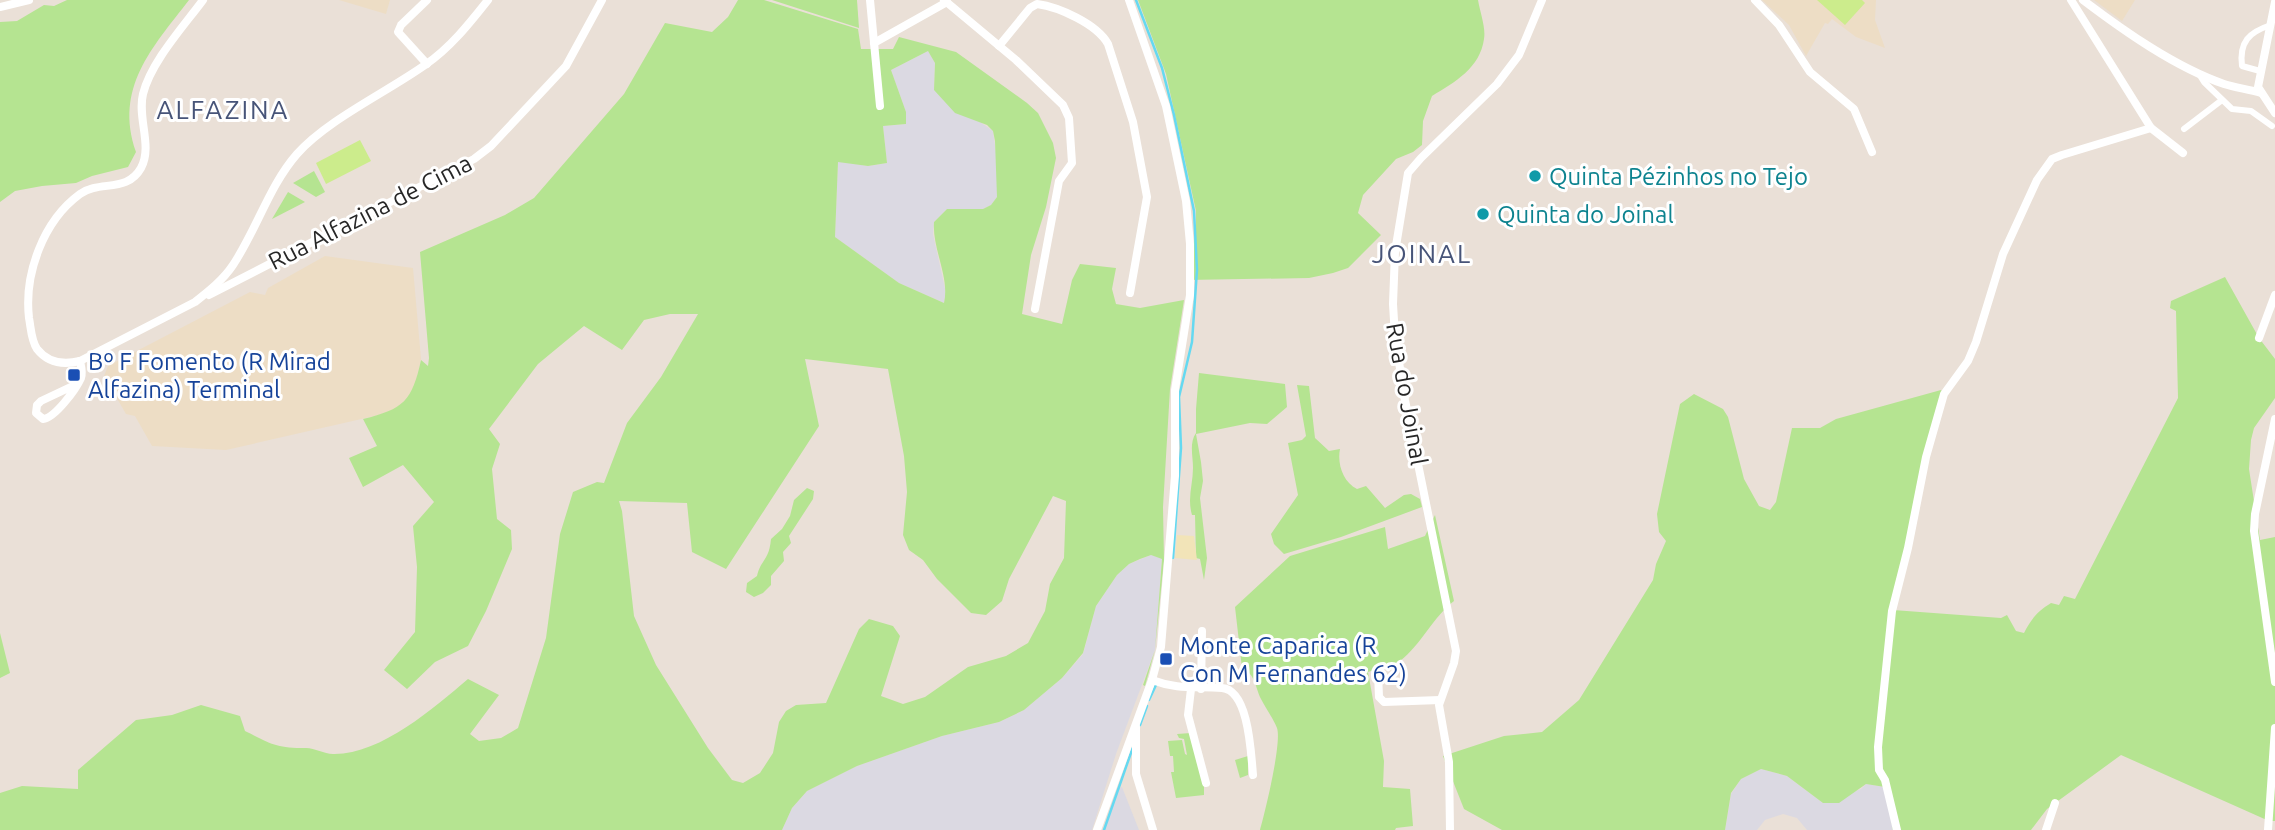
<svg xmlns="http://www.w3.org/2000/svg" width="2275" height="830" font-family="Ubuntu,sans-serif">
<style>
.industrial{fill:#dbd9e2}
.education{fill:#edddc5}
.green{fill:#b5e491;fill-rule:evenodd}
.sand{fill:#f2e4b8}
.pitch{fill:#ccec8c}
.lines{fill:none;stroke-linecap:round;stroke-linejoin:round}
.stream{stroke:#65d9f1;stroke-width:2.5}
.pedestrian{stroke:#fff;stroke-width:6}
.minor{stroke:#fff;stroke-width:8}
.culture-dot{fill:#0f9aa8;stroke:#fff;stroke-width:2.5}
.transit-dot{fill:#1a4fb4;stroke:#fff;stroke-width:2.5}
.labels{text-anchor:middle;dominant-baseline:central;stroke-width:6;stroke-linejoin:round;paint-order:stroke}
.culture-label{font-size:24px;fill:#0d838f;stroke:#fff;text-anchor:start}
.street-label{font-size:24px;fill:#272727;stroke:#fff}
.transit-label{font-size:24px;fill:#164399;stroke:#fff;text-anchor:start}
.neighbourhood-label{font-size:26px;letter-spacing:2px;fill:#475478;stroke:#fff}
</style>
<rect width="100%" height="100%" fill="#eae0d7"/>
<g class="industrial">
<path d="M928,51L935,63L934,90L993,131L997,159V197L991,205L983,209L970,210L947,209L934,222L933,234L946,293L944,303L899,283L835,237L838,161L868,166L887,163L883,126L906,124V112L891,70Z"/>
<path d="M1151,555L1162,558L1155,650L1116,754L1092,830H782L792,808L807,791L857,766L942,736L999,722L1024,710L1062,678L1083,654L1096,606L1117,575L1129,564Z"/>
<path d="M1761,769L1787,776L1823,803L1861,789L1866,784L1885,787L1893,830H1807L1797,818L1783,814L1765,820L1757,830H1725L1731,794L1741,779Z"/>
<path d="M1122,787L1139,830H1103L1117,789Z"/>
</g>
<g class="education">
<path d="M339,0H390L386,14Z"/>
<path d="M1762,0H1876L1875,20L1885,48L1856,37L1832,19L1828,24L1825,23L1806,56L1789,25Z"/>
<path d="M2094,0H2135L2122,21Z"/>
<path d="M325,256L413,268L421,359L415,386L401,407L379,415L226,450L152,446L135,416L126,414L104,376L108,366L250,292L265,295L268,288Z"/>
</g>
<g class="green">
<path d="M67,0H189C152,48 114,88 136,152L128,167L92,176L76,183L42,186L15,191L0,202V22L17,21L44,5L54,6Z"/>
<path d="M738,0H764L858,29L861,49H893L899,37L956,52L1027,103L1038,113L1053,143L1056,158L1046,207L1031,255L1022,314L1062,324L1072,280L1080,264L1116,268L1112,289L1116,304L1140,308L1184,300L1170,389L1163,507L1164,560L1155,650L1145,686L1143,685L1155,650L1162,559L1151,555L1140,559L1129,564L1117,575L1096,606L1083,653L1062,678L1024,710L999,722L942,736L857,766L807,791L792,808L782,830H0V793L22,786L78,789V770L136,720L172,715L201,705L240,716L245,731C272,744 275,748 306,748C315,748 324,754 333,754C380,755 434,708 468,679L499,695L470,734L479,741L501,738L518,728L546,638L560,534L573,492L597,482L604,483L627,423L661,377L698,314H670L644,320L622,350L584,326L538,364L489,429L500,444L492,469L497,519L511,530L512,549L486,611L468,646L435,662L407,689L384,670L415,632L417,567L413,526L434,502L403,465L363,487L349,458L377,446L363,419C404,409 412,401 421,360L428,366L429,358L420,252L505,215L534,198L624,94L665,23L712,32L728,17ZM928,51L935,63L934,90L955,113L987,125L993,131L995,141L997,197L991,205L983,209H947L934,222C932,249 950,277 944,303L899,283L835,237L838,162L868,166L887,163L883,126L906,124V112L891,70ZM805,359L888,369L904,456L907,492L903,535L909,550L923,560L937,579L971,613L986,615L1002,601L1009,579L1053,496L1066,501L1064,558L1050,584L1045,611L1028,643L1006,656L968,667L925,697L903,704L881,696L900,636L893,626L869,619L859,629L826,703L796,705L786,711L779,722L773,753L760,773L743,783L732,780L708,748L656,665L634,616L622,511L619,501L687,503L692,552L726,569L819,426Z"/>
<path d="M772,0H857L859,28Z"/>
<path d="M1138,0H1478C1480,12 1486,28 1484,39C1480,68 1455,82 1432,96L1423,121L1422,145L1413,152L1396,159L1363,195L1358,213L1381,235L1348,268L1333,273L1309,278L1186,280L1196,231V211L1166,74Z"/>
<path d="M314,171L325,192L316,197L293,183Z"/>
<path d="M288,192L305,202L272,219Z"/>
<path d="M2225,277L2259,338L2275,359V398L2254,428L2251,440L2249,469L2260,540L2275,537V821H2269L2121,755L2047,809L2031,830H1893L1885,787L1866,784L1839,803H1823L1787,776L1761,769L1741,779L1731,793L1725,830H1502L1464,809L1443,756L1504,736L1542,732L1579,700L1653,580L1656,564L1666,541L1659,532L1657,514L1680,404L1694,394L1723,409L1728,417L1744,479L1759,506L1770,510L1776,502L1792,428H1820L1836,419L1941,390L1944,394L1893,610L2001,618L2007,615L2016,631L2024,633C2031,619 2038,611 2051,603L2059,605L2064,596L2075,599L2178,398L2176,311L2170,308L2171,301Z"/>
<path d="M1199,373L1285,384L1287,407L1267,424L1250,423L1196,434L1201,462L1203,481L1200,498L1207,558L1204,580L1200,559L1196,558L1195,515H1192C1187,498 1193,484 1193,468C1193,456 1189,443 1196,433V409Z"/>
<path d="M1297,385L1309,386L1315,438L1329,451L1340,449C1337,464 1343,482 1357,489L1366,486L1385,508L1404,495L1411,494L1420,499L1422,507L1341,537L1284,554L1274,544L1271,534L1298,495L1288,443L1302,440L1306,436Z"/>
<path d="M807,488L814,491L813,499L789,536L791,543L783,552L784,561L771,576V585L763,593L754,597L746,592L747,583L757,576C761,559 769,561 771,539L782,529L790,516L794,500Z"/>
<path d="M1435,515L1454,601C1432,618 1422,644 1400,661C1392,667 1378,668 1368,672L1384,761L1383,787L1410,789L1413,826L1396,828L1395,830H1260C1265,812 1282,743 1277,728C1273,718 1266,709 1261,699C1255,687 1256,675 1242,668L1235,607L1290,556L1385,527L1388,549L1425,536Z"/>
<path d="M0,633L10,673L0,678Z"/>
<path d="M1191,733L1204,784V795L1176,798L1171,772H1174L1173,756H1170L1168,741L1182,740L1185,754L1187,755L1184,739L1179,738L1177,734Z"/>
<path d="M1248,756V775L1240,778L1235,760Z"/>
</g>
<path class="sand" d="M1177,535L1194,536L1197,560L1175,558Z"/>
<g class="pitch">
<path d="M1817,0H1862L1865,3L1845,25Z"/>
<path d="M360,140L371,161L326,184L316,163Z"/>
</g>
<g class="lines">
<g class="stream">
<path d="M1136,0L1162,68L1174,115L1194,211L1197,270L1192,342L1179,397L1181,448L1173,558"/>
<path d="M1149,700L1156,685"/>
<path d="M1140,725L1147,706"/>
<path d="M1104,830L1133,747"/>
</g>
<g class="pedestrian">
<path d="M2260,71L2242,66C2239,42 2249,32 2271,25"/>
<path d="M2199,74L2204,82L2232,109L2251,111L2272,126"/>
<path d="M2184,129L2222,100"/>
</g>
<g class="minor">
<path d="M203,0C183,27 151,62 143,94C137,118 153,146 141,168C127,193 100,180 80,194C43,221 24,274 29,318C31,328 31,340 37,349C48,363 64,365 80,361L195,302C209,291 223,280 233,265C257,229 269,186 297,154C327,120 387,92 425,65C450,48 469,24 488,0"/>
<path d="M427,0L401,25L398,32L427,64"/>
<path d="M870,0L880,106"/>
<path d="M944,0L1016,60L1063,105L1069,118L1072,163L1059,181L1035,309"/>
<path d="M1755,0L1779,25L1810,72L1854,109L1872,152"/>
<path d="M2071,0L2151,128L2183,153"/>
<path d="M2083,0C2124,31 2175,67 2224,84C2236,88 2248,89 2261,93"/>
<path d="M2275,2L2258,87L2275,113"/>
<path d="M0,7L29,0"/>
<path d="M874,43L947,2"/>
<path d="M999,46L1030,8L1037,4C1059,7 1097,24 1108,44L1133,122L1147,197L1130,293"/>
<path d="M209,295L474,159L491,146L566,66L602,0"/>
<path d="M2259,338L2275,295"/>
<path d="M77,384L41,401L37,405L36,413L43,419C55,418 76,389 81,378C83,372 81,366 80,361"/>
<path d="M2275,419L2255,514L2254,531L2275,682"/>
<path d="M1378,673L1379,697L1384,702L1440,700"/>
<path d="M1152,680C1178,690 1196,686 1222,688C1249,690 1251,754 1253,775"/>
<path d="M1191,689L1188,715L1206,783"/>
<path d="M1201,689L1202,631"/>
<path d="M1136,727V774L1153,830"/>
<path d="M1097,830L1152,680L1161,647L1175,476V390L1190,295V244L1186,201L1166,106L1129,0"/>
<path d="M1450,830L1449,762L1439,705L1454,663L1456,651L1405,400L1395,337L1393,304L1395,252L1408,173L1421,158L1497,84L1519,55L1542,0"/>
<path d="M1897,830L1885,780L1879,770L1878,747L1892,611L1908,548L1926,457L1944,394L1968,361L1976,342L2003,254L2037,180L2052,159L2062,155L2151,128"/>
<path d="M2046,830L2055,803"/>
<path d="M2268,830L2275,728"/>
</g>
</g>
<g class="culture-dot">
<circle cx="1535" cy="176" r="7"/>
<circle cx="1483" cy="214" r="7"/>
</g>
<g class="transit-dot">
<rect x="67" y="368" width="14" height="14" rx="3.5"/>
<rect x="1159" y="652" width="14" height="14" rx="3.5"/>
</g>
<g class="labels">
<g class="culture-label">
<text x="1549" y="176">Quinta Pézinhos no Tejo</text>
<text x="1497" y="214">Quinta do Joinal</text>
</g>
<g class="street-label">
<text transform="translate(370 212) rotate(-27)">Rua Alfazina de Cima</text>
<text transform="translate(1407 394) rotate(80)">Rua do Joinal</text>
</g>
<g class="transit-label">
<text x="88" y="361">Bº F Fomento (R Mirad<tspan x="88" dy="28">Alfazina) Terminal</tspan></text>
<text x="1180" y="645">Monte Caparica (R<tspan x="1180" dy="28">Con M Fernandes 62)</tspan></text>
</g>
<g class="neighbourhood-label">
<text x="223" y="109">ALFAZINA</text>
<text x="1422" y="253">JOINAL</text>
</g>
</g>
</svg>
